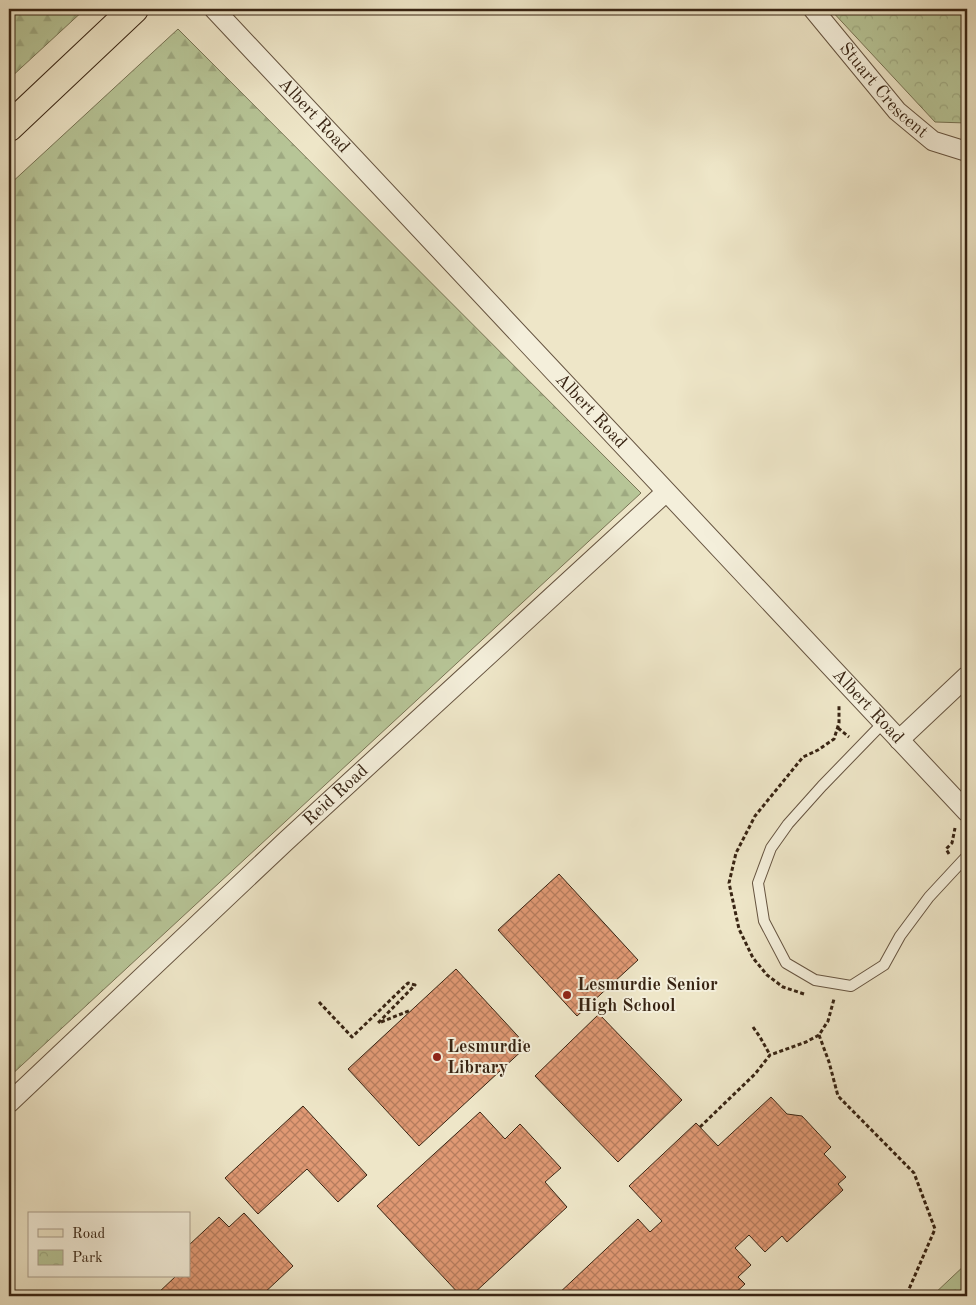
<svg xmlns="http://www.w3.org/2000/svg" width="976" height="1305" font-family="'Old Standard TT',serif">
<style>
.forest{fill:url(#forest-firs);stroke:#787455}
.park{fill:url(#park-crowns);stroke:#787455}
.building{fill:url(#building-cross-hatch);stroke:#382413}
.lines{fill:none;stroke-linecap:round;stroke-linejoin:round}
.service-casing{stroke:#665440;stroke-width:12}
.minor-casing{stroke:#665440;stroke-width:21}
.primary-casing{stroke:#382413;stroke-width:30}
.path{stroke:#382413;stroke-width:3;stroke-dasharray:4 2.5;stroke-linecap:butt}
.service{stroke:#f4efdb;stroke-width:10}
.minor{stroke:#f4efdb;stroke-width:19}
.primary{stroke:#eee6c8;stroke-width:28}
.poi-dot{fill:#8f2418;stroke:#f4efdb;stroke-width:2}
.labels{text-anchor:middle;dominant-baseline:central;stroke-width:4;stroke-linejoin:round;paint-order:stroke}
.street-label{font-size:18px;fill:#382413;stroke:#f4efdb}
.poi-label{font-size:18px;font-weight:bold;fill:#382413;stroke:#f4efdb;text-anchor:start}
</style>
<defs>
<pattern id="forest-firs" width="22" height="20" patternUnits="userSpaceOnUse" patternTransform="scale(1.25)"><rect width="22" height="20" fill="#b7c597"/><path d="M5 1l3.5 6h-7zM16 11l3.5 6h-7z" fill="#9ea981"/></pattern>
<pattern id="park-crowns" width="20" height="18" patternUnits="userSpaceOnUse" patternTransform="scale(1.25)"><rect width="20" height="18" fill="#b7c597"/><path d="M2 6a3 3 0 1 1 6 0M12 15a3 3 0 1 1 6 0" fill="none" stroke="#9ea981"/></pattern>
<pattern id="building-cross-hatch" width="8" height="8" patternUnits="userSpaceOnUse" patternTransform="scale(1.25)"><rect width="8" height="8" fill="#e09974"/><path d="M0 0l8 8M0 8l8-8" fill="none" stroke="#b77d5e"/></pattern>
</defs>
<rect width="100%" height="100%" fill="#eee6c8"/>
<filter id="stains"><feTurbulence type="fractalNoise" baseFrequency=".004" numOctaves="4"/><feColorMatrix values="0 0 0 0 .2 0 0 0 0 .09 0 0 0 0 .02 0 0 0 .5 -.17"/></filter>
<radialGradient id="worn" r=".72"><stop offset=".6" stop-color="#630" stop-opacity="0"/><stop offset="1" stop-color="#630" stop-opacity=".3"/></radialGradient>
<g class="forest">
<path d="M9,9H85L9,79Z"/>
<path d="M178,29L641,493L9,1077V185Z"/>
<path d="M967,1263V1296H932Z"/>
</g>
<path class="park" d="M830,9H967V123L935,122Z"/>
<g class="building">
<path d="M559,874L638,960L577,1016L498,930Z"/>
<path d="M456,969L527,1046L419,1146L348,1069Z"/>
<path d="M599,1014L682,1100L618,1162L535,1076Z"/>
<path d="M771,1097L787,1114L802,1116L831,1147L824,1154L846,1177L838,1184L843,1190L787,1242L782,1236L765,1252L749,1235L735,1248L751,1265L738,1277L745,1284L732,1296H556L638,1219L650,1232L662,1221L629,1186L696,1123L718,1146Z"/>
<path d="M303,1106L367,1175L338,1202L307,1169L258,1214L225,1178Z"/>
<path d="M480,1112L505,1139L520,1124L561,1168L545,1182L567,1207L471,1296H461L377,1206Z"/>
<path d="M244,1213L293,1266L261,1296H160L157,1294L176,1276H189V1265L190,1264L189,1262V1245L219,1217L229,1227Z"/>
</g>
<g class="lines">
<g class="service-casing">
<path id="service" d="M884,722L822,786L788,824L771,848L758,883L764,921L786,963L815,980L851,986L884,965L900,936L929,897L967,856"/>
</g>
<g class="minor-casing">
<g id="minor">
<path id="s1" d="M214,9L967,812"/>
<path id="s2" d="M813,9L897,111L933,141L965,151L967,150"/>
<path d="M899,740L967,676"/>
<path id="s3" d="M9,1103L286,841L666,492"/>
</g>
</g>
<g class="primary-casing">
<path id="primary" d="M9,127L134,9"/>
</g>
<g class="path">
<path d="M838,728L849,737"/>
<path d="M949,854L946,849L952,843L955,828"/>
<path d="M804,994L783,987L767,975L753,958L739,929L729,883L736,853L755,816L803,757L818,750L834,739L839,723V706"/>
<path d="M319,1002L352,1037L408,983L415,985L378,1023"/>
<path d="M381,1022L411,1010"/>
<path d="M753,1027L760,1037L770,1055"/>
<path d="M819,1035L829,1062L838,1096L914,1173L935,1229L906,1296"/>
<path d="M700,1127L755,1074L770,1055L806,1042L819,1035L828,1021L834,999"/>
</g>
<use href="#service" class="service"/>
<use href="#minor" class="minor"/>
<use href="#primary" class="primary"/>
</g>
<g class="poi-dot">
<circle cx="567" cy="995" r="5"/>
<circle cx="437" cy="1057" r="5"/>
</g>
<g class="labels">
<g class="street-label">
<text stroke="none"><textPath href="#s2" startOffset="108">Stuart Crescent</textPath></text>
<text stroke="none"><textPath href="#s1" startOffset="146">Albert Road</textPath></text>
<text stroke="none"><textPath href="#s1" startOffset="551">Albert Road</textPath></text>
<text stroke="none"><textPath href="#s1" startOffset="956">Albert Road</textPath></text>
<text stroke="none"><textPath href="#s3" startOffset="449">Reid Road</textPath></text>
</g>
<g class="poi-label">
<text x="577" y="985">Lesmurdie Senior<tspan x="577" dy="21">High School</tspan></text>
<text x="447" y="1047">Lesmurdie<tspan x="447" dy="21">Library</tspan></text>
</g>
</g>
<rect width="976" height="1305" fill="none" stroke="#eee6c8" stroke-width="30"/>
<rect x="10" y="10" width="956" height="1285" fill="none" stroke="#382413" stroke-width="2.5"/>
<rect x="15" y="15" width="946" height="1275" fill="none" stroke="#382413"/>
<rect x="28" y="1212" width="162" height="65" fill="#f4efdb" stroke="#a99e8b"/>
<rect x="38" y="1229" width="25" height="8" fill="#eee6c8" stroke="#a99e8b"/>
<text x="72" y="1238" font-size="15" fill="#382413">Road</text>
<rect x="38" y="1250" width="25" height="15" fill="url(#park-crowns)" stroke="#a99e8b"/>
<text x="72" y="1262" font-size="15" fill="#382413">Park</text>
<rect width="100%" height="100%" filter="url(#stains)"/>
<rect width="100%" height="100%" fill="url(#worn)"/>
</svg>
